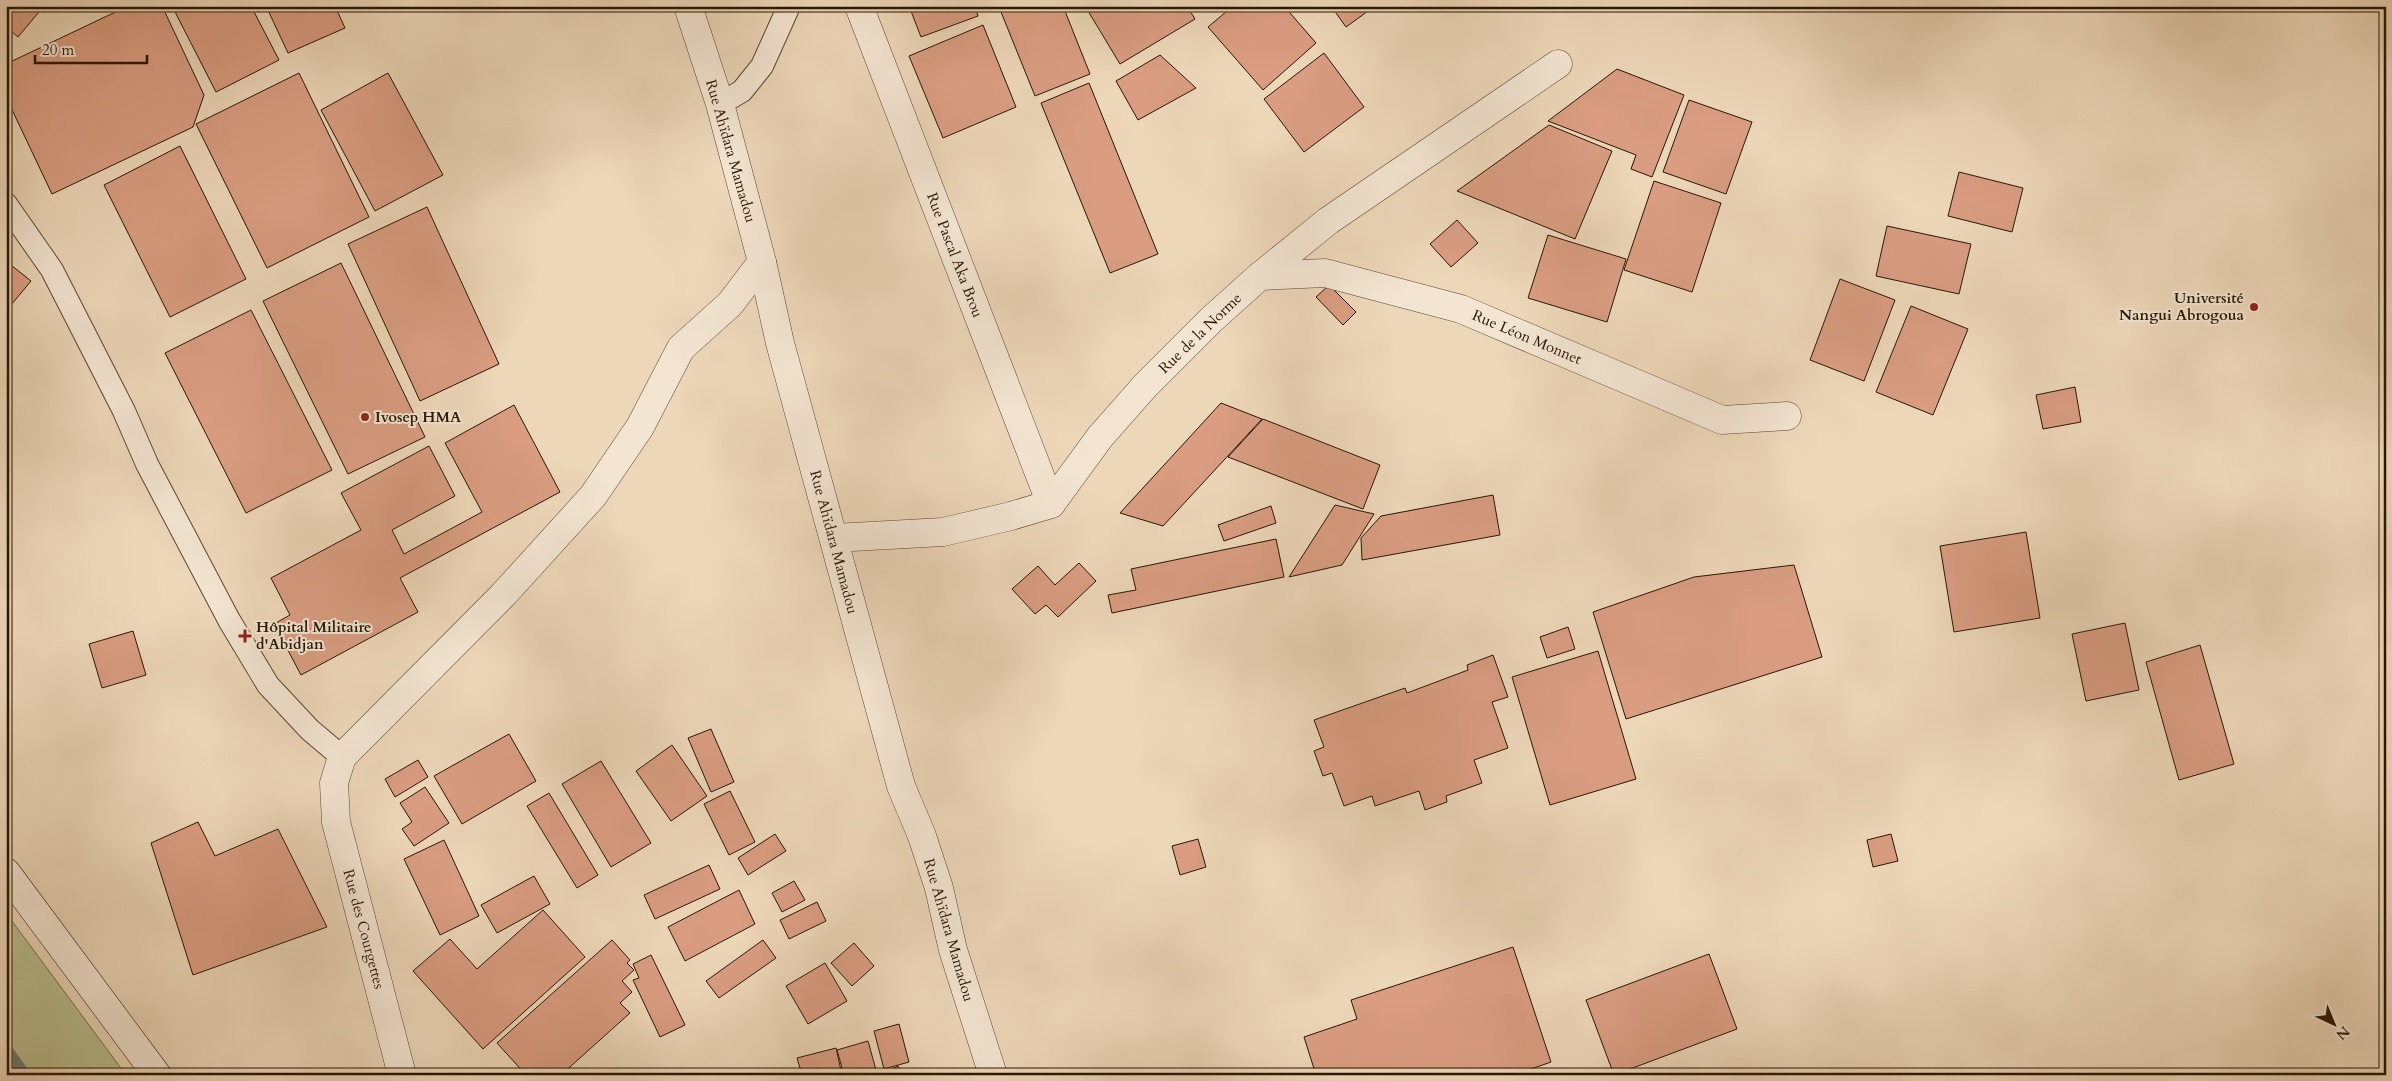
<svg xmlns="http://www.w3.org/2000/svg" width="2392" height="1081" font-family="Cardo,serif">
<style>
.green{fill:#b9be8f;stroke:#716a49}
.lines{fill:none;stroke-linecap:round;stroke-linejoin:round}
.stream{stroke:#6d7870;stroke-width:11}
.building{fill:#da9d82;stroke:#291703}
.lane-casing{stroke:#5a4730;stroke-width:24}
.street-casing{stroke:#5a4730;stroke-width:29}
.secondary-casing{stroke:#291703;stroke-width:29}
.lane{stroke:#f3e5d2;stroke-width:22}
.street{stroke:#f3e5d2;stroke-width:28}
.secondary{stroke:#f3e5d2;stroke-width:28}
.poi-dot{fill:#8f2418;stroke:#f3e5d2;stroke-width:2}
.labels{text-anchor:middle;dominant-baseline:central;stroke-width:4;stroke-linejoin:round;paint-order:stroke}
.street-label{font-size:15px;fill:#291703;stroke:#f3e5d2}
.poi-label{font-size:15px;font-weight:bold;fill:#291703;stroke:#f3e5d2;text-anchor:start}
</style>
<rect width="100%" height="100%" fill="#edd7b9"/>
<filter id="stains"><feTurbulence type="fractalNoise" baseFrequency=".004" numOctaves="4"/><feColorMatrix values="0 0 0 0 .2 0 0 0 0 .09 0 0 0 0 .02 0 0 0 .5 -.17"/></filter>
<radialGradient id="worn" r=".72"><stop offset=".6" stop-color="#630" stop-opacity="0"/><stop offset="1" stop-color="#630" stop-opacity=".3"/></radialGradient>
<path class="green" d="M6,913L126,1075H6Z"/>
<g class="lines">
<path class="stream" d="M6,1048L25,1075"/>
</g>
<g class="building">
<path d="M6,6H44L18,37L6,27Z"/>
<path d="M128,6H162L204,95L193,127L52,194L6,97V64Z"/>
<path d="M172,6H251L279,60L216,92Z"/>
<path d="M266,6H335L345,28L288,53Z"/>
<path d="M909,6H975L978,16L921,37Z"/>
<path d="M1015,6H1063L1090,74L1035,96L1001,12Z"/>
<path d="M1085,6H1187L1195,19L1120,64Z"/>
<path d="M1233,6H1284L1316,43L1263,90L1208,27Z"/>
<path d="M1331,6H1375L1346,27Z"/>
<path d="M983,25L1016,107L943,138L909,56Z"/>
<path d="M1324,53L1364,107L1304,152L1264,99Z"/>
<path d="M1160,55L1196,88L1138,120L1116,81Z"/>
<path d="M1617,69L1684,95L1652,177L1631,169L1636,155L1548,121Z"/>
<path d="M299,73L369,217L267,268L196,124Z"/>
<path d="M388,73L443,175L375,211L321,110Z"/>
<path d="M1089,83L1158,254L1110,273L1041,103Z"/>
<path d="M1689,100L1752,122L1726,194L1663,172Z"/>
<path d="M1549,125L1612,151L1575,239L1457,191Z"/>
<path d="M180,146L246,279L170,317L104,185Z"/>
<path d="M1959,172L2023,188L2012,232L1948,216Z"/>
<path d="M1654,181L1721,203L1692,292L1624,270Z"/>
<path d="M427,207L499,364L420,401L348,244Z"/>
<path d="M1457,220L1478,243L1451,267L1430,244Z"/>
<path d="M1887,226L1971,244L1959,294L1876,276Z"/>
<path d="M1548,235L1626,259L1607,322L1528,298Z"/>
<path d="M6,261L31,281L6,311Z"/>
<path d="M341,263L425,437L348,474L263,301Z"/>
<path d="M1840,279L1895,300L1864,381L1810,360Z"/>
<path d="M1329,285L1356,312L1343,325L1316,297Z"/>
<path d="M1911,306L1968,329L1933,415L1876,392Z"/>
<path d="M251,310L332,470L246,513L165,353Z"/>
<path d="M2075,387L2081,422L2043,429L2036,395Z"/>
<path d="M1221,403L1262,419L1163,526L1120,513Z"/>
<path d="M514,405L560,492L400,578L418,612L301,675L274,624L290,615L271,578L361,530L341,493L429,446L455,496L392,530L404,554L482,512L445,443Z"/>
<path d="M1263,419L1380,465L1363,509L1228,457Z"/>
<path d="M1493,495L1500,535L1362,560L1361,538L1381,516Z"/>
<path d="M1335,505L1374,514L1342,565L1289,577Z"/>
<path d="M1271,506L1276,523L1224,541L1218,525Z"/>
<path d="M2026,532L2040,618L1954,632L1940,546Z"/>
<path d="M1276,539L1284,577L1112,613L1108,595L1136,590L1131,569Z"/>
<path d="M1079,563L1096,581L1058,617L1046,605L1035,614L1012,589L1038,566L1055,585Z"/>
<path d="M1794,565L1822,657L1626,719L1593,612L1694,577Z"/>
<path d="M2125,623L2139,690L2086,701L2072,634Z"/>
<path d="M1568,627L1575,649L1547,658L1540,637Z"/>
<path d="M133,631L146,675L102,688L89,644Z"/>
<path d="M2200,645L2234,764L2179,780L2146,662Z"/>
<path d="M1598,651L1636,779L1550,805L1512,677Z"/>
<path d="M1493,655L1508,697L1492,702L1508,748L1474,760L1482,783L1446,796L1447,802L1425,810L1419,791L1375,806L1372,796L1344,806L1332,773L1323,776L1314,751L1324,747L1314,720L1405,688L1407,693L1468,670L1467,665Z"/>
<path d="M711,729L734,782L711,792L688,738Z"/>
<path d="M509,734L536,781L462,824L434,776Z"/>
<path d="M672,745L707,796L671,821L636,771Z"/>
<path d="M418,760L428,777L395,797L385,779Z"/>
<path d="M601,761L651,843L611,867L562,784Z"/>
<path d="M425,787L449,823L414,846L402,829L412,822L400,803Z"/>
<path d="M730,791L755,842L729,855L704,804Z"/>
<path d="M549,793L598,875L577,888L527,806Z"/>
<path d="M198,822L215,856L278,829L327,927L193,975L151,843Z"/>
<path d="M775,834L786,851L748,875L738,858Z"/>
<path d="M1891,834L1898,861L1873,867L1867,840Z"/>
<path d="M1198,839L1206,867L1180,875L1172,846Z"/>
<path d="M444,840L479,916L440,935L404,859Z"/>
<path d="M709,865L720,889L655,919L644,895Z"/>
<path d="M534,876L550,904L497,933L481,905Z"/>
<path d="M794,881L805,900L782,912L772,893Z"/>
<path d="M739,890L755,924L685,961L668,927Z"/>
<path d="M817,902L826,921L789,939L780,920Z"/>
<path d="M543,910L585,957L483,1049L413,971L450,939L477,969Z"/>
<path d="M612,940L630,960L627,963L634,970L622,981L632,992L620,1003L630,1013L561,1075H526L497,1043Z"/>
<path d="M763,940L776,958L719,998L706,981Z"/>
<path d="M854,943L874,966L852,986L831,963Z"/>
<path d="M1513,947L1551,1062L1514,1075H1316L1304,1037L1357,1019L1351,1000Z"/>
<path d="M1709,954L1737,1029L1614,1075L1586,1000Z"/>
<path d="M651,955L685,1025L660,1037L633,980L639,978L633,964Z"/>
<path d="M825,963L847,1001L808,1024L786,986Z"/>
<path d="M899,1024L909,1062L884,1069L874,1031Z"/>
<path d="M868,1041L876,1070L860,1075H844L837,1050Z"/>
<path d="M836,1048L842,1075H802L797,1058Z"/>
<path d="M898,1066L902,1075H880Z"/>
</g>
<g class="lines">
<g class="lane-casing">
<g id="lane">
<path d="M720,104L742,91L762,66L789,6"/>
<path d="M6,204L52,270L124,411L147,464L229,620L268,685L310,730L342,757"/>
</g>
</g>
<g class="street-casing">
<g id="street">
<path d="M688,6L720,104L762,262L780,343L901,786L922,836L939,888L953,950L993,1075"/>
<path d="M859,6L1051,504"/>
<path d="M1260,276L1325,273L1461,309L1722,420L1787,416"/>
<path d="M834,538L943,532L1011,516L1051,504L1100,437L1145,386L1212,319L1260,276L1328,221L1558,64"/>
<path d="M402,1075L336,822L334,783L342,757L503,595L593,496L640,427L681,348L730,304L762,262"/>
</g>
</g>
<g class="secondary-casing">
<path id="secondary" d="M6,872L157,1075"/>
</g>
<use href="#lane" class="lane"/>
<use href="#street" class="street"/>
<use href="#secondary" class="secondary"/>
</g>
<g class="poi-dot">
<circle cx="2254" cy="307" r="5"/>
<circle cx="365" cy="417" r="5"/>
<path d="M242.5 628.5h5v5h5v5h-5v5h-5v-5h-5v-5h5z"/>
</g>
<g class="labels">
<g class="street-label">
<text transform="translate(731 151) rotate(74)">Rue Ahïdara Mamadou</text>
<text transform="translate(955 255) rotate(69)">Rue Pascal Aka Brou</text>
<text transform="translate(1200 333) rotate(-44)">Rue de la Norme</text>
<text transform="translate(1527 337) rotate(23)">Rue Léon Monnet</text>
<text transform="translate(834 542) rotate(75)">Rue Ahïdara Mamadou</text>
<text transform="translate(364 929) rotate(75)">Rue des Courgettes</text>
<text transform="translate(949 930) rotate(74)">Rue Ahïdara Mamadou</text>
</g>
<g class="poi-label">
<text x="2244" y="298" text-anchor="end">Université<tspan x="2244" dy="17">Nangui Abrogoua</tspan></text>
<text x="375" y="417">Ivosep HMA</text>
<text x="256" y="627">Hôpital Militaire<tspan x="256" dy="17">d'Abidjan</tspan></text>
</g>
</g>
<rect width="2392" height="1081" fill="none" stroke="#edd7b9" stroke-width="25"/>
<rect x="8" y="8" width="2377" height="1066" fill="none" stroke="#291703" stroke-width="2.5"/>
<rect x="12" y="12" width="2367" height="1056" fill="none" stroke="#291703"/>
<g transform="translate(2334 1024) rotate(136)" stroke="#f3e5d2" stroke-width="4" paint-order="stroke">
<path d="M0-4L9 19L0 12L-9 19Z" fill="#291703"/>
<text y="-8" font-size="14" font-weight="bold" text-anchor="middle" fill="#291703">N</text>
</g>
<path d="M35 55v8h112v-8" fill="none" stroke="#291703" stroke-width="2.5"/>
<text x="42" y="55" font-size="15" fill="#291703" stroke="#f3e5d2" stroke-width="4" paint-order="stroke">20 m</text>
<rect width="100%" height="100%" filter="url(#stains)"/>
<rect width="100%" height="100%" fill="url(#worn)"/>
</svg>
